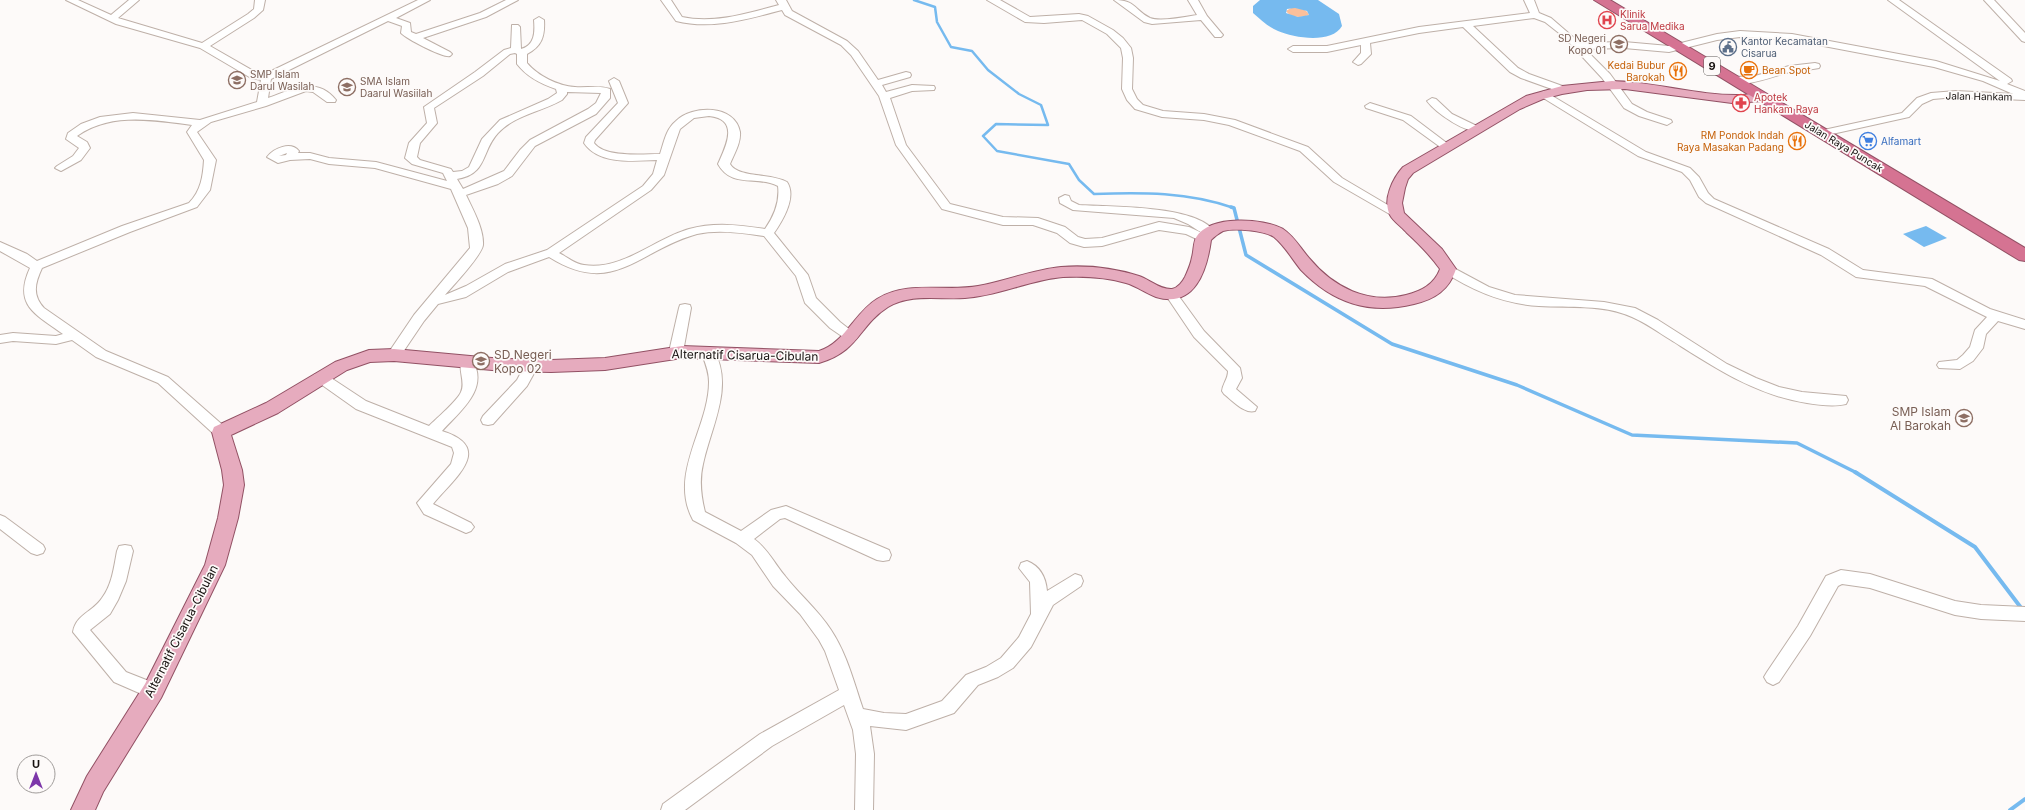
<svg xmlns="http://www.w3.org/2000/svg" width="2025" height="810" font-family="Inter,sans-serif">
<style>
.green{fill:#fbc09b}
.water{fill:#76baef;fill-rule:evenodd}
.lines{fill:none;stroke-linecap:round;stroke-linejoin:round}
.stream-far2{stroke:#76baef;stroke-width:2.5}
.stream-far1{stroke:#76baef;stroke-width:3.5}
.stream{stroke:#76baef;stroke-width:4}
.minor-casing{stroke:#beb0a8;stroke-width:2}
.major-casing{stroke:#925164;stroke-width:2}
.highway-casing{stroke:#925164;stroke-width:2}
.minor{fill:#fff;fill-rule:evenodd}
.major{fill:#e6abbe;fill-rule:evenodd}
.highway{fill:#d57392;fill-rule:evenodd}
.labels{text-anchor:middle;dominant-baseline:central;stroke-width:3.5;stroke-linejoin:round;paint-order:stroke}
.far-health-label{font-size:10px;fill:#be3a42;stroke:#fdfaf9;text-anchor:start}
.far-education-label{font-size:10px;fill:#785e54;stroke:#fdfaf9;text-anchor:start}
.far-service-label{font-size:10px;fill:#4e5e75;stroke:#fdfaf9;text-anchor:start}
.far-food-label{font-size:10px;fill:#c56008;stroke:#fdfaf9;text-anchor:end}
.far-street-label{font-size:10px;fill:#16110f;stroke:#fdfaf9}
.far-shop-label{font-size:10px;fill:#366cbe;stroke:#fdfaf9;text-anchor:start}
.shield{fill:#fdfaf9;stroke:#5b5755;stroke-width:1}
.shield-label{font-size:11px;font-weight:bold;fill:#16110f}
.education-label{font-size:12px;fill:#785e54;stroke:#fdfaf9;text-anchor:start}
.street-label{font-size:12px;fill:#16110f;stroke:#fdfaf9}
</style>
<rect width="100%" height="100%" fill="#fdfaf9"/>
<path class="green" d="M1291,8C1297,8 1307,8 1309,15C1301,18 1291,18 1286,11Z"/>
<g class="water">
<path d="M1260,0H1318L1339,14L1342,26C1332,44 1294,38 1278,31C1268,27 1261,20 1253,13V6ZM1295,8L1307,11L1309,15L1298,17L1286,13L1287,9Z"/>
<path d="M1926,226L1947,238L1924,247L1903,234Z"/>
</g>
<g class="lines">
<path class="stream-far2" d="M914,0L935,7L937,22L951,47L972,51L988,70L1019,94L1041,105L1048,125L996,124L983,136L997,151L1069,164L1079,180L1094,194C1141,192 1189,192 1234,208"/>
<path class="stream-far1" d="M1231,207L1234,208L1246,255L1392,344L1517,385L1632,435L1797,443L1857,473"/>
<g class="stream">
<path d="M1855,472L1975,547L2025,613"/>
<path d="M2010,810L2025,799"/>
</g>
<g class="minor-casing">
<g id="minor">
<path d="M66,0H78L111,15L129,0H139L118,18L202,43L248,14L254,9L255,0H265L263,10L254,18L210,46L257,73L265,74L418,0H430L396,18L410,23L411,32L416,34L480,13L506,0H518L486,17L423,38L450,52L452,54L450,56C443,58 407,39 401,33L402,26L388,21L271,79L268,98C291,90 316,75 336,100L335,102H327L313,92L306,91L266,106L211,122L197,132L216,160L210,190L197,207L130,232L42,268C35,283 32,295 44,308L106,351L168,377L226,428L228,432L226,436L221,437L216,436L158,383L96,357L72,340L56,344L13,341L0,343V335L13,333L56,336L63,334C35,314 13,305 30,268L0,251V242L27,254L37,261L122,226L189,203C201,191 203,176 204,160L187,132L192,125C153,120 111,112 77,136L87,142L90,148L81,160L61,171L55,168L57,166L73,156L79,148L66,139L68,133L81,124L100,117L133,113L200,120L257,102L261,80L251,78L200,48L116,24Z"/>
<path d="M661,0H671L682,17C715,24 748,13 779,5L776,0H786L792,11L847,41L858,51L878,80L906,72L910,73L911,75L910,77L882,85L886,92L912,85L934,86L935,88L934,90L912,91L890,98L906,145L950,204L1003,217L1038,218L1065,227L1078,237L1085,239L1102,238L1159,222L1189,227L1202,233L1188,224L1174,218L1073,210L1060,203L1059,198L1065,195L1069,196L1071,201L1079,205C1111,207 1197,205 1215,232L1213,235H1206L1209,238L1203,242L1186,234L1159,230L1102,246L1084,247L1070,243L1057,233L1033,225H1003L942,209L896,145L879,96L851,55L841,45L785,15L782,10C747,19 712,30 676,21Z"/>
<path d="M987,0H1000L1030,17L1079,14L1088,16L1113,30L1123,38L1131,48L1133,58L1132,89L1137,99L1143,105L1163,111L1204,114L1235,120L1308,147L1342,178L1403,214L1401,216H1393L1334,182L1300,151L1229,125L1204,120L1162,117L1135,109L1127,100L1122,89L1123,58L1121,48L1107,34L1082,20L1044,23L1025,22Z"/>
<path d="M1114,0C1136,0 1134,10 1150,18C1160,22 1186,17 1197,15L1188,0H1198L1207,16L1223,35L1221,37H1215L1201,20L1152,24L1144,22Z"/>
<path d="M1524,0H1534L1539,13L1551,18L1580,43L1624,42L1669,46L1717,34L1740,31L1792,34L1936,61L2000,81L1888,0H1899L2011,79L2012,81L2007,84L2025,91V100L1956,97L1933,99L1922,104L1909,117L1823,136L1819,135L1818,133L1819,131L1902,113L1917,98L1931,93L1956,91L2013,94L1983,81L1934,67L1792,40L1740,37L1717,40L1669,52L1624,48L1585,49L1610,74L1632,104L1647,112L1671,120L1672,122L1667,125L1639,116L1624,108L1602,78L1564,37L1545,22L1534,18L1473,26L1518,68L1529,74L1568,88L1569,90L1568,92H1560L1521,78L1510,72L1463,27L1419,33L1370,43L1371,54L1361,64L1358,65L1353,62L1361,53V45L1327,52H1293L1288,49L1293,46H1327L1419,27L1530,13Z"/>
<path d="M1984,0H1994L2025,33V42L2022,41Z"/>
<path d="M539,17L544,20C545,36 542,46 527,54V63C538,76 558,86 575,87C587,88 598,85 610,89V98L596,114L535,146L512,176L498,184L466,195C473,210 484,229 483,245C482,255 453,286 445,295L466,286L505,264L547,250L643,186L653,174L657,160C633,161 599,165 584,143L586,137L618,103L609,81L614,78L619,81L628,103L595,140L594,143C605,158 643,154 660,154C664,142 666,129 676,121C692,105 735,104 740,132C741,143 734,154 730,164C738,178 771,173 787,182C797,197 783,220 774,233L808,275L816,298L840,322L858,336L856,339H846L830,328L805,303L796,276L764,236C742,233 719,229 697,234C638,250 614,298 549,257L508,272L466,297L438,304L424,321L399,358H389L387,355L414,315L470,248L468,228L451,189L375,168L329,164L310,159L290,160L278,163L267,157C274,148 291,141 299,151L298,153H310L329,158L376,162L447,181L443,173L412,164L405,158L409,143L427,123L424,107L475,72L504,50L511,48L512,25H518L520,27L521,49C535,45 535,32 534,20ZM515,53L517,54V64C527,77 541,84 556,89L557,93L548,99L500,120L482,139L469,167L462,171L453,172L451,169L420,160L417,157L420,143L437,123L434,108L483,76L510,54ZM567,92L601,93L596,103L588,109L530,140L520,150L504,171L463,189L457,179C488,174 481,151 498,133C515,115 541,112 562,100L567,94ZM709,116C740,119 726,146 718,164C732,189 757,175 778,186C780,202 774,216 765,229C740,225 714,222 689,229C654,239 622,271 584,265C575,264 567,257 559,253L651,190L664,175L680,129L694,118ZM287,153L286,155L279,156Z"/>
<path d="M1815,63L1819,64L1820,66L1819,68C1809,70 1800,70 1790,72C1778,74 1740,91 1730,80L1735,77L1755,76L1789,66Z"/>
<path d="M1544,91L1646,152L1690,168L1699,177L1708,193L1714,199L1829,249L1863,270L1932,279L1990,309L2025,320V329L1998,321L1986,334L1983,348L1973,361L1960,369L1939,368L1937,365L1939,362L1957,360L1963,355L1970,347L1975,330L1987,317L1925,286L1856,277L1821,255L1706,203L1699,197L1690,180L1682,172L1638,156L1540,96L1539,94Z"/>
<path d="M1432,98L1436,99L1452,114L1483,129L1482,131C1467,135 1436,113 1427,101Z"/>
<path d="M1370,103L1411,116L1452,147L1451,149H1443L1403,120L1366,108L1365,106Z"/>
<path d="M1448,265L1489,287L1515,295L1604,302L1635,308L1658,320L1727,364L1756,378L1779,387L1802,392L1846,396L1848,400L1846,404C1834,407 1819,405 1807,403C1755,395 1714,367 1671,340C1658,332 1646,323 1632,317C1604,304 1569,308 1539,306C1504,304 1473,291 1444,272L1442,269L1444,266Z"/>
<path d="M1171,290L1175,291L1204,331L1240,368L1242,378L1236,389L1257,407L1255,411C1244,414 1233,401 1224,394L1222,391C1223,383 1228,379 1228,371L1194,337L1165,294L1167,291Z"/>
<path d="M685,304L690,305L691,308L683,352L681,355H671L669,352L679,308L680,305Z"/>
<path d="M708,347L713,349C735,386 711,426 703,464C699,481 701,496 705,512L741,531L771,510L786,506L889,550L891,555L889,560L883,561L877,560L785,518L780,519L754,539C768,549 774,563 785,576C800,595 818,610 831,630C847,654 854,683 863,709L884,713L906,714L942,701L966,675L986,667L1001,658L1019,637L1031,614L1030,582L1019,568L1021,563L1027,561C1040,566 1046,578 1047,591L1075,574L1081,576L1083,581L1081,586L1053,605L1031,647L1013,668L998,677L978,685L954,713L906,730L870,726L874,754L873,810H855L856,754L853,730L844,705L772,746L685,810H661L663,804L760,734L839,690L825,651L819,640L800,614L773,586L752,555L736,543L693,520C668,474 709,428 709,382C709,371 705,362 701,352L703,349Z"/>
<path d="M467,357L472,359C490,389 460,411 442,431C496,448 453,479 433,504L471,523L474,527L471,531L466,533L424,514L417,503L451,464L454,453L452,447L356,409L315,380L313,377L315,374H325L366,401L429,426C436,419 458,400 461,392C466,382 457,368 462,359Z"/>
<path d="M531,361L536,363L538,366L527,386L493,424L488,425L483,424L481,420L483,416L517,380L526,363Z"/>
<path d="M0,515L5,517L43,545L45,549L43,553L37,555L31,553L0,529Z"/>
<path d="M125,545L131,546L133,551L126,581L118,600L110,614L90,630L126,672L159,685L162,691L159,697L153,699L114,682L73,632C76,614 93,612 102,598C112,585 114,567 117,551L119,546Z"/>
<path d="M1841,570L1870,574L1955,601L1981,605L2025,607V621L1981,619L1955,615L1870,588L1842,584L1838,586L1810,636L1779,682L1773,685L1767,682L1764,677L1767,672L1798,626L1826,576Z"/>
</g>
</g>
<g class="major-casing">
<path id="major" d="M1612,81C1656,82 1698,96 1741,95C1750,95 1765,90 1771,97L1764,101L1732,103L1625,89L1587,90L1562,94L1543,99L1520,109L1413,173L1408,179L1405,188L1402,203L1404,213L1442,249L1456,269C1449,290 1435,299 1414,304C1369,315 1333,303 1301,270C1292,259 1285,246 1274,237C1264,230 1234,228 1223,231C1219,233 1214,237 1211,240C1207,270 1195,309 1156,297C1145,293 1137,286 1126,283C1106,277 1083,276 1063,277C1029,280 998,296 965,298C940,300 910,293 888,307C858,326 860,351 819,363L682,358L605,370L551,372L503,371L394,361L370,362L347,370L278,413L231,435L242,470L244,485L238,518L225,565L161,698L103,792L95,810H71L87,776L145,684L205,565L218,518L224,485L222,470L212,432L214,427L266,403L335,362L369,350L394,349L503,359L551,360L605,358L682,346L819,351C845,343 854,313 877,299C907,280 945,292 978,286C1006,281 1032,270 1061,267C1087,265 1114,268 1139,276C1149,279 1160,290 1172,289C1178,288 1183,281 1185,277C1188,270 1191,264 1192,257C1194,251 1193,241 1197,236C1211,215 1263,218 1283,229C1294,236 1301,249 1309,258C1333,287 1368,305 1406,295C1421,291 1434,285 1440,269C1430,255 1419,244 1407,233C1402,227 1393,221 1390,215C1382,200 1393,178 1403,167L1526,96L1562,86Z"/>
</g>
<g class="highway-casing">
<path id="highway" d="M1594,0H1610L2025,248V261L2019,260Z"/>
</g>
<use href="#minor" class="minor"/>
<use href="#major" class="major"/>
<use href="#highway" class="highway"/>
</g>
<defs>
<g id="hospital-ring" transform="scale(0.9)"><circle r="9.5" fill="#fdfaf9" stroke="#e0444e" stroke-width="1.5"/><path d="M-5-5h3v3.5h4V-5h3V5h-3V1.5h-4V5h-3Z" fill="#e0444e"/></g>
<g id="school-ring" transform="scale(0.9)"><circle r="9.5" fill="#fdfaf9" stroke="#8d6e63" stroke-width="1.5"/><path d="M0-5L7-2L0 1L-7-2ZM-4 1L0 2.5L4 1V4Q0 6-4 4Z" fill="#8d6e63"/></g>
<g id="civic-ring" transform="scale(0.9)"><circle r="9.5" fill="#fdfaf9" stroke="#5c6f8a" stroke-width="1.5"/><path d="M-.6-6.5H3V-4.5H.6V-3L4-1V1h2V6H-6V1h2V-1L-.6-3ZM-1.2 2.5V6h2.4V2.5Z" fill="#5c6f8a"/></g>
<g id="cafe-ring" transform="scale(0.9)"><circle r="9.5" fill="#fdfaf9" stroke="#e8710a" stroke-width="1.5"/><path d="M-5.5-4.5H6V0H3Q3 3.5 0 3.5H-2.5Q-5.5 3.5-5.5 0ZM3-3.2v2h1.7v-2ZM-6 4.5H4V6H-6Z" fill="#e8710a"/></g>
<g id="restaurant-ring" transform="scale(0.9)"><circle r="9.5" fill="#fdfaf9" stroke="#e8710a" stroke-width="1.5"/><path d="M-5-6h1v4h1v-4h1v4h1v-4h1v5L-1.5 .5V6h-2V.5L-5-1ZM5-6V6H3V1.5H1.5Q1.5-4 5-6Z" fill="#e8710a"/></g>
<g id="pharmacy-ring" transform="scale(0.9)"><circle r="9.5" fill="#fdfaf9" stroke="#e0444e" stroke-width="1.5"/><path d="M-2-6h4v4h4v4h-4v4h-4v-4h-4v-4h4Z" fill="#e0444e"/></g>
<g id="supermarket-ring" transform="scale(0.9)"><circle r="9.5" fill="#fdfaf9" stroke="#3f7fe0" stroke-width="1.5"/><path d="M-6-5.5h2.5l.6 2H6L4.5 2H-2.5L-4.4-4H-6ZM-1.5 3.2a1.3 1.3 0 1 0 .1 0ZM3 3.2a1.3 1.3 0 1 0 .1 0Z" fill="#3f7fe0"/></g>
</defs>
<g fill-rule="evenodd">
<use href="#hospital-ring" x="1607" y="20"/>
<use href="#school-ring" x="1619" y="44"/>
<use href="#civic-ring" x="1728" y="47"/>
<use href="#cafe-ring" x="1749" y="70"/>
<use href="#restaurant-ring" x="1678" y="71"/>
<use href="#school-ring" x="237" y="80"/>
<use href="#school-ring" x="347" y="87"/>
<use href="#pharmacy-ring" x="1741" y="103"/>
<use href="#restaurant-ring" x="1797" y="141"/>
<use href="#supermarket-ring" x="1868" y="141"/>
<use href="#school-ring" x="481" y="361"/>
<use href="#school-ring" x="1964" y="418"/>
</g>
<g class="labels">
<g class="far-health-label">
<text x="1620" y="14">Klinik<tspan x="1620" dy="12">Sarua Medika</tspan></text>
<text x="1754" y="97">Apotek<tspan x="1754" dy="12">Hankam Raya</tspan></text>
</g>
<g class="far-education-label">
<text x="1606" y="38" text-anchor="end">SD Negeri<tspan x="1606" dy="12">Kopo 01</tspan></text>
<text x="250" y="74">SMP Islam<tspan x="250" dy="12">Darul Wasilah</tspan></text>
<text x="360" y="81">SMA Islam<tspan x="360" dy="12">Daarul Wasiilah</tspan></text>
</g>
<g class="far-service-label">
<text x="1741" y="41">Kantor Kecamatan<tspan x="1741" dy="12">Cisarua</tspan></text>
</g>
<g class="far-food-label">
<text x="1665" y="65">Kedai Bubur<tspan x="1665" dy="12">Barokah</tspan></text>
<text x="1762" y="70" text-anchor="start">Bean Spot</text>
<text x="1784" y="135">RM Pondok Indah<tspan x="1784" dy="12">Raya Masakan Padang</tspan></text>
</g>
<g class="far-street-label">
<text transform="translate(1979 96) rotate(1)">Jalan Hankam</text>
<text transform="translate(1844 146) rotate(31)">Jalan Raya Puncak</text>
</g>
<g class="far-shop-label">
<text x="1881" y="141">Alfamart</text>
</g>
<rect class="shield" x="1704" y="57" width="16" height="18" rx="3"/>
<g class="shield-label">
<text x="1712" y="66">9</text>
</g>
<g class="education-label">
<text x="494" y="354">SD Negeri<tspan x="494" dy="14">Kopo 02</tspan></text>
<text x="1951" y="411" text-anchor="end">SMP Islam<tspan x="1951" dy="14">Al Barokah</tspan></text>
</g>
<g class="street-label">
<text transform="translate(745 355) rotate(1)">Alternatif Cisarua-Cibulan</text>
<text transform="translate(181 631) rotate(-63)">Alternatif Cisarua-Cibulan</text>
</g>
</g>
<g transform="translate(36 774)"><circle r="19" fill="#fdfaf9" stroke="#a19d9b"/>
<path d="M0-3L7 15L0 10L-7 15Z" fill="#7c36a9"/>
<text y="-6" font-size="11" font-weight="bold" text-anchor="middle" fill="#16110f">U</text>
</g>
</svg>
